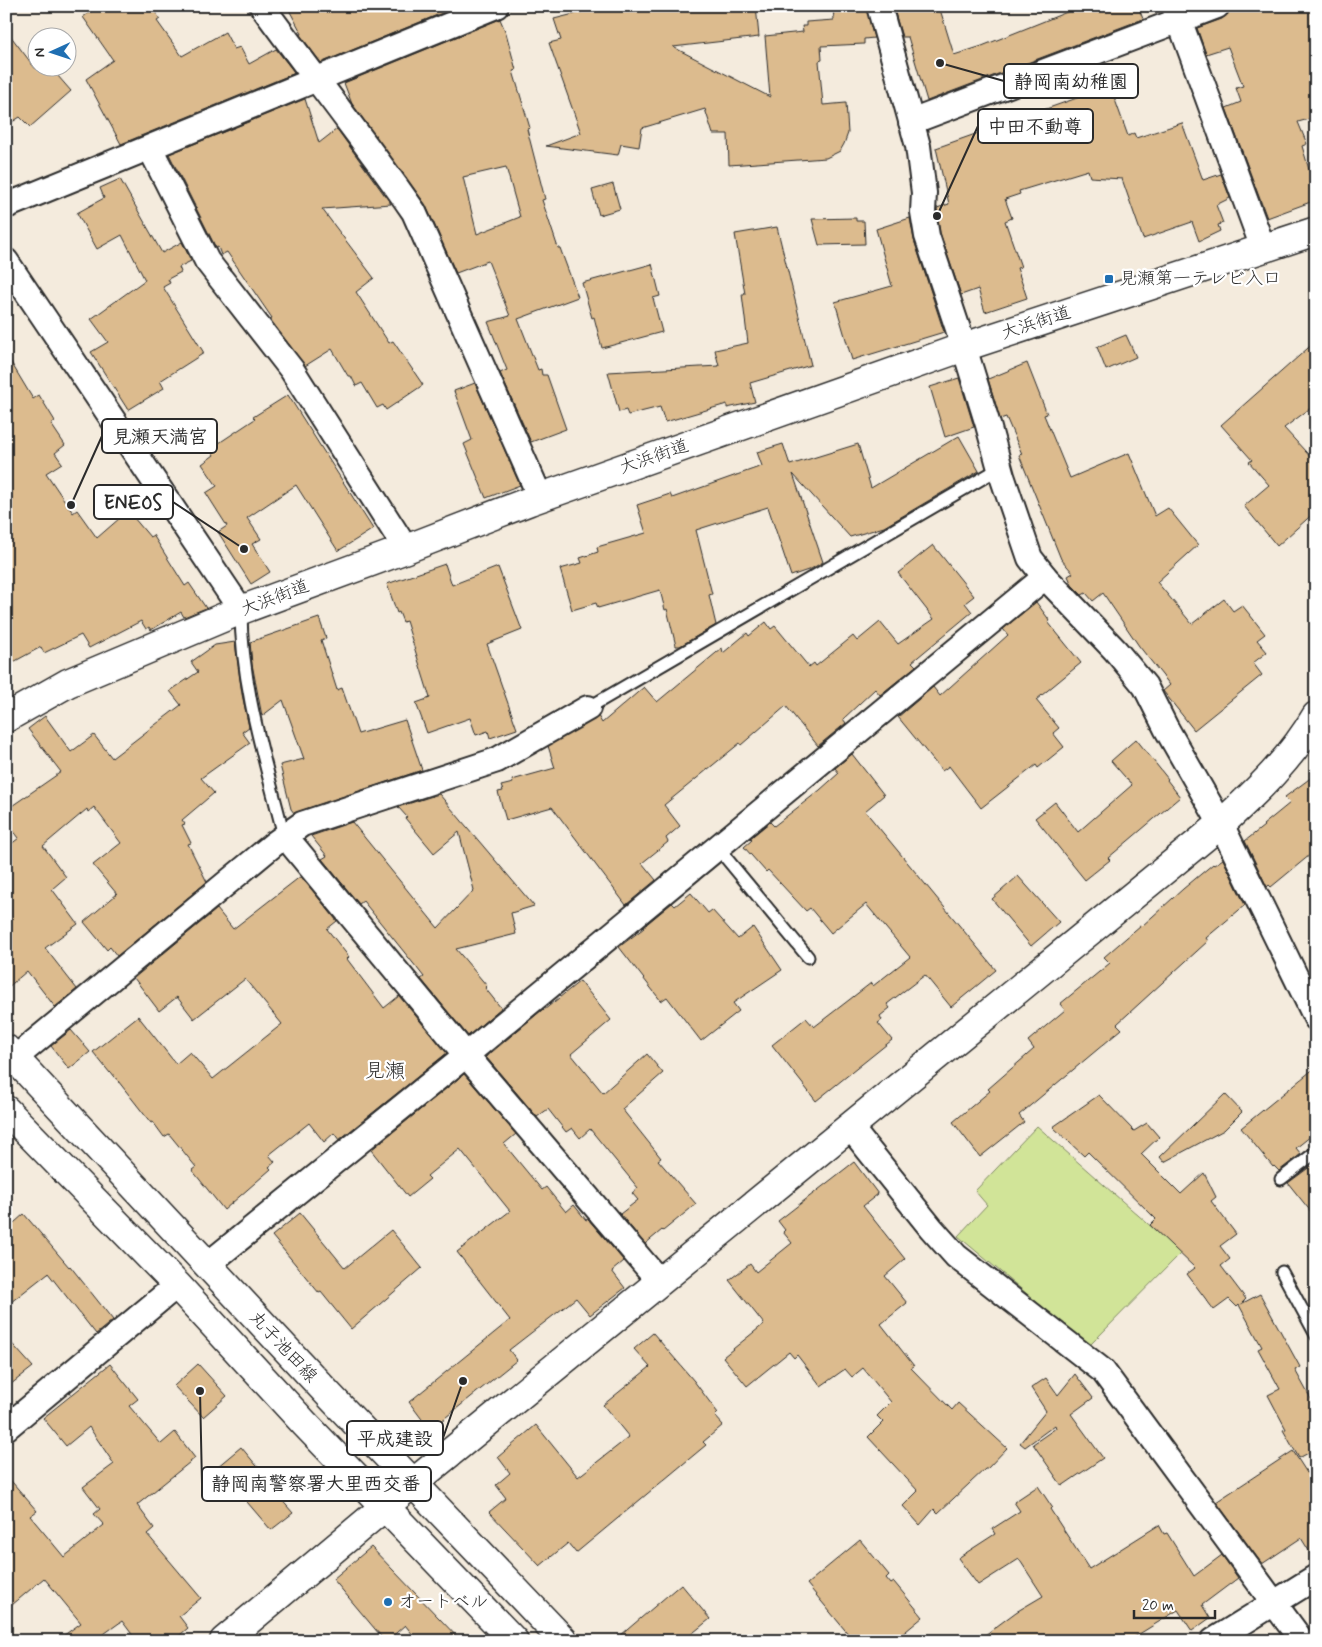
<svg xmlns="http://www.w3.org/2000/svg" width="1322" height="1647" font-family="Mynerve,'Klee One',sans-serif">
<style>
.green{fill:#d1e498;stroke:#7e8862}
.building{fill:#dcbb8e;stroke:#2b2b2b;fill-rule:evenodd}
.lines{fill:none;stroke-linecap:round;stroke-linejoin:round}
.service-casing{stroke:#2b2b2b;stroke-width:15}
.minor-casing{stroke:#2b2b2b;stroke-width:28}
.tertiary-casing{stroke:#2b2b2b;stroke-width:31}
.service{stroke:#fff;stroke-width:11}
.minor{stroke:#fff;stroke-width:24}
.tertiary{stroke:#fff;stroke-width:28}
.poi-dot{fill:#1f6fb2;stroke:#fff;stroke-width:2}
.labels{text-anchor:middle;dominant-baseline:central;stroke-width:4.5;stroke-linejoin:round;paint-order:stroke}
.poi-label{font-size:18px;fill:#2b2b2b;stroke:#fff;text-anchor:start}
.street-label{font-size:18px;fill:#2b2b2b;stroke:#fff}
.quarter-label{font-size:20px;fill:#2b2b2b;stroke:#fff}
.leader{fill:none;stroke:#2b2b2b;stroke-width:2}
.callout-dot{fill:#2b2b2b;stroke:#fff;stroke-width:2}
.callout{fill:#fff;stroke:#2b2b2b;stroke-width:2}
.callout-label{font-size:19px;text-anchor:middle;font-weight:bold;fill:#2b2b2b}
</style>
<rect width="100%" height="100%" fill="#f4ebdd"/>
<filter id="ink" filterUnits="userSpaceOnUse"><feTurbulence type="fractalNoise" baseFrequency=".02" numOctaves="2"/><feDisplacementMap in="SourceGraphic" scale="10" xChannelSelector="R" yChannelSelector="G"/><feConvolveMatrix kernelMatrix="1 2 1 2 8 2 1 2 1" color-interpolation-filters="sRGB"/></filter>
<g filter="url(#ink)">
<path class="green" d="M1037,1126L1181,1253L1089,1346L958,1236L987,1205L975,1191Z"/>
<g class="building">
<path d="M99,6H151L160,19L157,21L182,56L225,32L234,49L240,47L249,64L276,49L295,73L121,144L86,79L113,60L83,17Z"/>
<path d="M287,6H459L321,63L300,35L302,34Z"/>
<path d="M582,6H756L759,37L673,47L770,97L765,36L803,32L802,26H806V22L834,20L833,6H866L874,38L864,39V44L821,46L822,60L819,61L823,105L846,103L848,133L844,144L840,151L826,158L729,165L728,134H713L705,109L642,128L639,147L621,144L618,155L546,146L581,133L549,43L561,40L554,19L582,12Z"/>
<path d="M893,6H939L954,55L982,46L1082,6H1138L1143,19L927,101L908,37H902Z"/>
<path d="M1230,6H1316V117L1298,122L1307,144L1302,146L1316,193V200L1267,218L1226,108L1241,102L1236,88L1243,86L1228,47L1206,54L1197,28L1222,19L1228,14Z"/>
<path d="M500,19L506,33L516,70L513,71L530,128L527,129L545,199L542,200L558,248H560L578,297L518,319L538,370L541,369L542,375H547L566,429L531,442L500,373L507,370L488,322L510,316L488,261L456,273L425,204L352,104L344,83ZM506,167L520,217L477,234L463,177Z"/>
<path d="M6,30L35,68H51L71,91L30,127L20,117L6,126Z"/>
<path d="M1108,87L1112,98L1114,97L1128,136L1134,133L1136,138L1182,123L1203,180L1221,174L1230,198L1216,205L1223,223L1218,225L1220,231L1199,241L1192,222L1143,239L1122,179L1090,177L1088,170L1019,191L1020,194L1005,199L1012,218L1005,221L1021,267L1017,268L1027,298L985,312L978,289L961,295L940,233L937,208L949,204L936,148Z"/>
<path d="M305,99L319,143L337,129L391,204L322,209L374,278L356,292L389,343L393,341L423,385L386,410L383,405L377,408L362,383L356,386L351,376H348L332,349L305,366L270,319L272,318L227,252L221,255L218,247L216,248L169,154Z"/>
<path d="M120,179L162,253L182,242L191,261L179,267L181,272L168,279L170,283L163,287L204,353L160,381L164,388L128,410L91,352L108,342L91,319L145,280L122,235L97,249L77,213L104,198L100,188Z"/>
<path d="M613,184L620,209L599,215L592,190Z"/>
<path d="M856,218V221H864L865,244L819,245L812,219Z"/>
<path d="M910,218L914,240L944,332L852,360L835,302L892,286L876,229Z"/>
<path d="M777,227L811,365L750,383L755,402L727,408V404L665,422L660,407L628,415L626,410L619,412L608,372L719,366L715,350L748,343L742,294H745L735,234Z"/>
<path d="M652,264L660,296L653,298L662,332L602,348L594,317L592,318L582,283Z"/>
<path d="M1126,335L1136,357L1106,370L1097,347Z"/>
<path d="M1316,341V404L1284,428L1316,463V511L1277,546L1244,506L1269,485L1249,462L1252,460L1221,425Z"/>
<path d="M6,354L33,399L39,395L55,421L51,424L65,445L55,453L62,463L46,473L73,513L77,510L97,538L128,511L150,537L153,535L185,586L189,583L206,608L184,617L181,612L151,630L149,627L146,629L141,621L89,648L81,635L44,653L41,647L6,666Z"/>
<path d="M1027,363L1047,414L1044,415L1070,478L1129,453L1155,516L1168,508L1198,545L1157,582L1192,624L1224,599L1233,611L1242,605L1265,634L1257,640L1267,652L1253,663L1262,675L1194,730L1163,691L1170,685L1139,646L1103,593L1093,601L1086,593L1082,595L1072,585L1068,576L1073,573L1061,559L1019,455L1022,454L1006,417L1000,419L988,379Z"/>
<path d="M959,378L974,427L945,437L930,387Z"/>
<path d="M475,383L520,485L486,498L464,444L472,440L454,391Z"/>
<path d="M288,395L373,529L338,551L296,485L247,518L261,539L252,544L270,572L251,584L218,532L227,526L206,493L217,486L202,464L214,455L210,449L255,419L253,417Z"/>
<path d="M959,436L979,471L884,527L850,537L793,474L823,562L811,569L791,576L768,507L696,530L712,594L709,595L716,625L680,646H676L667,609L665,610L660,590L598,608L596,603L572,610L560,569L582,563L580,558L598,552L597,547L646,533L637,505L670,494L672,498L762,466L757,452L783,444L790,465L858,444L871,488Z"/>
<path d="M933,545L974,596L965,603L972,612L912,662L916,666L880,695L875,689L843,719L846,723L818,746L786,706L741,745L740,743L664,805L680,826L666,838L668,842L642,863L656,880L626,905L552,807L506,820L498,792L503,791L501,786L513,783L512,780L555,768L548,746L598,716L602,723L644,687L657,702L722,648L723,653L747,633L749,636L766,622L771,629L775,626L809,667L814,663L816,666L853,636L857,641L880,622L898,644L934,619L898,573Z"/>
<path d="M445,564L452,585L498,567L522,630L487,644L517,729L490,738L488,731L476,735L470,718L427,733L416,703L430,698L406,621L403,622L399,612L397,613L387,584Z"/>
<path d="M1036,602L1050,621L1048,622L1081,663L1036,700L1059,728L1053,733L1064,747L1038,768L1036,765L981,808L949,766L942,771L898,717L933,687L940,696L1008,635L1003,629Z"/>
<path d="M319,618L326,638L321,640L337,690L342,688L358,734L405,720L422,770L294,813L291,809L280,765L304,759L283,700L262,716L252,664L250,642Z"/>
<path d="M235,642L242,694L249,727L242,732L250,743L201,778L214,793L182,820L185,824L182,825L191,843L188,844L207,882L117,956L110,947L107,950L84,922L117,894L93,865L121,843L94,807L88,812L87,809L43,846L66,877L52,889L78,924L45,948L77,989L55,1007L27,971L6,989V848L19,838L6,821V810L61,772L28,729L45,716L71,752L94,735L112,758L181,705L170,691L198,672L191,662L215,645Z"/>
<path d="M1136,739L1168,779L1167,780L1180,797L1108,858L1110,860L1085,880L1035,818L1055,802L1078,832L1132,785L1111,761Z"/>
<path d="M852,754L884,795L865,811L996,970L951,1007L925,975L887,1004L890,1008L880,1016L882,1020L878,1023L892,1040L816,1101L772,1045L806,1018L814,1027L871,983L873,986L910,957L866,904L831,933L810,908L806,911L768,870L766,872L744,847L752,840L750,838L770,822L774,826L820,790L839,773L835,768Z"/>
<path d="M1316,774V850L1271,887L1269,885L1267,887L1245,841L1264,826L1263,825L1290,803L1285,797Z"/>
<path d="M439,794L534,906L511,913L516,934L456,949L487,986L485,988L501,1008L468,1036L421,979L424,977L417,968L363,901L359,904L322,859L327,856L311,836L352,822L438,928L474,890L459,832L434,853L405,818L407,817L398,807Z"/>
<path d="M1223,859L1245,905L1206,938L1208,941L1117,1024L1122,1029L1019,1115L1024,1122L980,1157L953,1122L990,1091L988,1089L1034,1049L1028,1041L1065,1010L1060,1004L1110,963L1104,957L1141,925L1142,926L1183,889L1213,864L1214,865Z"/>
<path d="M301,876L337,921L327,929L349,957L347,959L384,1008L399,996L447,1053L339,1140L334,1133L324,1142L309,1123L269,1155L275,1162L269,1167L271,1169L224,1210L192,1170L196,1167L169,1134L164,1137L153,1122L151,1123L111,1072L110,1073L93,1052L138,1016L176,1064L190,1052L213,1079L282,1024L245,979L194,1019L177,997L159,1011L134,978L217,909L233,929Z"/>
<path d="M1018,876L1059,922L1031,946L992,899Z"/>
<path d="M691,893L708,913L712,910L738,939L753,927L782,970L733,1003L739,1011L701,1041L667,997L661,1001L619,947L644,928L643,927L672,903L675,906Z"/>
<path d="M580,981L611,1020L571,1054L603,1093L647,1054L663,1073L622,1109L661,1158L658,1160L696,1204L663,1231L662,1230L645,1244L620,1214L638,1200L632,1193L638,1188L590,1129L580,1138L572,1128L566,1132L548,1109L537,1117L486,1057L543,1009L544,1010Z"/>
<path d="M71,1030L90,1052L69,1069L51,1046Z"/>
<path d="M1316,1067V1132L1296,1148L1301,1154L1279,1171L1274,1166L1273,1167L1241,1128Z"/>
<path d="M464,1074L516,1134L504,1144L542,1190L546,1187L566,1212L574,1205L586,1220L588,1219L624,1261L612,1271L625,1288L590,1315L576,1298L509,1350L517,1360L430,1430L409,1402L510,1320L457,1252L510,1211L460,1149L427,1176L430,1179L408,1197L371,1150Z"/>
<path d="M1225,1094L1242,1112L1224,1130L1164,1162L1160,1157Z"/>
<path d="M1099,1095L1134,1131L1147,1123L1159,1137L1141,1154L1181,1194L1204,1173L1216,1197L1211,1201L1236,1234L1220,1246L1230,1259L1221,1266L1246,1299L1241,1304L1260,1294L1300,1367L1295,1370L1316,1408V1449L1299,1458L1283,1430L1286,1429L1268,1395L1280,1389L1258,1349L1262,1347L1239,1305L1237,1307L1229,1299L1214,1310L1187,1274L1195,1268L1150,1225L1156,1219L1088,1152L1084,1156L1053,1127Z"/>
<path d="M854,1162L878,1194L863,1206L905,1259L885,1276L907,1303L881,1324L914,1366L911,1368L952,1410L958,1403L1007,1448L987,1469H985L938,1513L934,1509L920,1525L903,1506L918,1491L868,1437L883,1422L877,1416L891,1402L863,1368L852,1377L845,1369L821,1386L797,1355L794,1358L789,1352L747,1386L723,1357L764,1324L729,1280L750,1264L756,1272L792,1243L783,1232L785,1230L778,1221Z"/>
<path d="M1311,1166L1316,1172V1218L1288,1183Z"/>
<path d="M300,1213L345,1268L391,1230L422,1268L351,1329L321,1292L319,1293L272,1236Z"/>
<path d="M24,1214L69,1267L70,1266L113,1320L96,1334L48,1273L6,1306V1230Z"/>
<path d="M653,1333L694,1381L718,1413L715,1416L723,1425L703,1442L706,1445L576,1553L568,1543L540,1566L489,1512L506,1498L496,1485L510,1473L498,1457L536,1425L578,1477L629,1437L603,1405L650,1367L634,1349Z"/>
<path d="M6,1337L33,1367L6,1388Z"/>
<path d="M110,1364L138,1399L129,1406L161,1444L175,1432L195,1458L137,1505L154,1528L147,1534L201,1598L179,1616L188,1628L173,1641H137L122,1621L94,1641H56L81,1623L44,1578L6,1610V1475L37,1511L30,1516L64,1557L104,1525L94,1514L100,1509L83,1487L114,1464L89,1427L66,1446L43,1418Z"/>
<path d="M198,1364L227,1396L203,1417L174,1386Z"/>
<path d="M1075,1374L1093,1398L1071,1414L1103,1458L1062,1486L1033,1444L1056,1428L1055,1425L1025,1447L1020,1443L1046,1411L1031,1388L1046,1378L1058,1395Z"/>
<path d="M241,1447L282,1496L280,1498L293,1513L271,1530L217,1467Z"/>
<path d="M1293,1451L1316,1487V1562L1301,1538L1262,1564L1216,1502Z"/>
<path d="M1038,1486L1052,1507L1050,1509L1089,1569L1159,1525L1164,1534L1167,1533L1194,1576L1222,1555L1238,1578L1202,1605L1210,1618L1192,1631L1178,1610L1128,1641H977L1016,1612L1043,1596L1019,1559L978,1585L958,1558L995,1534L992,1529L1020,1511L1014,1502Z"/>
<path d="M860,1540L889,1575L886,1578L891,1584L894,1582L923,1617L894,1641H854L807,1584Z"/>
<path d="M371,1547L461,1641H418L405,1625L387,1641H385L333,1579Z"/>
<path d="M681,1584L710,1619L683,1641H614Z"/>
</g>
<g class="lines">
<g class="service-casing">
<g id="service">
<path d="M241,610C241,684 264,757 282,828L285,836"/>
<path d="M588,708L1000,468"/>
<path d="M717,847L808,957"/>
<path d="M1281,1179L1316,1152"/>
<path d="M1282,1272L1316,1335"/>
</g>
</g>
<g class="minor-casing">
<g id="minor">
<path d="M262,6C312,75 366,142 414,212L540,497"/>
<path d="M879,6L918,146L924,193L923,212L927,236L964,347L988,425L1002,476L1030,558L1045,577L1115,650L1145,686L1166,728L1221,824L1316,1018"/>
<path d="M1174,6L1263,248"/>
<path d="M911,122L1217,6"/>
<path d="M150,148L207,261L292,370L406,549"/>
<path d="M6,206L496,6"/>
<path d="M6,261L241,610"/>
<path d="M285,836L466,1055L660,1282"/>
<path d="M15,1058L274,844L302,824L497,760L588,708"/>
<path d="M850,1127L931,1228L956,1256L1103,1371L1302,1641"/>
<path d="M207,1265L466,1055L1045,577"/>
<path d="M6,1428L177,1285"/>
<path d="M1213,1641L1316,1577"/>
</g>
</g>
<g class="tertiary-casing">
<g id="tertiary">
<path d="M6,718L68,683L241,610L406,549L530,501L964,347L1316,231"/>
<path d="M6,1049L329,1395L564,1641"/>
<path d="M6,1110L177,1285L305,1424L514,1641"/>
<path d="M224,1641L413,1483L1221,824C1257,791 1291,759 1316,716"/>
</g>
</g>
<use href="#service" class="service"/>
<use href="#minor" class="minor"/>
<use href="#tertiary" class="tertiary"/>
</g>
</g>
<g class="poi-dot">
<rect x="1104" y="274" width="10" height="10" rx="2.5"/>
<circle cx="388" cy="1602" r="5"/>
</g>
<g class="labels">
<g class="poi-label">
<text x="1119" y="279">見瀬第一テレビ入口</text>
<text x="398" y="1602">オートベル</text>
</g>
<g class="street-label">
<text transform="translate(1036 323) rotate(-18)">大浜街道</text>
<text transform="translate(654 457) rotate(-19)">大浜街道</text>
<text transform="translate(275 598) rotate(-21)">大浜街道</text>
<text transform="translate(283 1347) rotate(47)">丸子池田線</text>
</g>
<g class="quarter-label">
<text x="385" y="1071">見瀬</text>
</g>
</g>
<path class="leader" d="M940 63L1004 81M937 216L978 126M71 505L102 436M244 549L173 502M463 1381L443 1438M200 1391L202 1484"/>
<g class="callout-dot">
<circle cx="940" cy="63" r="5"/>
<circle cx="937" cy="216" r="5"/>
<circle cx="71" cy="505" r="5"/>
<circle cx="244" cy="549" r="5"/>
<circle cx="463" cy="1381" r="5"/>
<circle cx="200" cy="1391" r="5"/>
</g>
<g class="callout">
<rect x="1004" y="64" width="134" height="34" rx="5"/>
<rect x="978" y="109" width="115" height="34" rx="5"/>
<rect x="102" y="419" width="115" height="34" rx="5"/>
<rect x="94" y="485" width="79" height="34" rx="5"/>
<rect x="347" y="1421" width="96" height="34" rx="5"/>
<rect x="202" y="1467" width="229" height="34" rx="5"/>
</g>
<g class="callout-label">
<text x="1071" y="88">静岡南幼稚園</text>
<text x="1035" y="133">中田不動尊</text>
<text x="160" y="443">見瀬天満宮</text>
<text x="133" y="509">ENEOS</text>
<text x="395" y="1445">平成建設</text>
<text x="316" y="1490">静岡南警察署大里西交番</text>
</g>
<rect width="1322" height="1647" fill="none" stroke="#fff" stroke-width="25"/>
<rect x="12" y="12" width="1297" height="1622" fill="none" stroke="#2b2b2b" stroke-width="2" filter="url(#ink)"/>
<g transform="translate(52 52) rotate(267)"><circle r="24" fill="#ffffff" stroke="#aaaaaa"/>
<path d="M0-4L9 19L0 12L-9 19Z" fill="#1f6fb2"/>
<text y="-8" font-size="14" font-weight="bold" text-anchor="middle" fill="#2b2b2b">N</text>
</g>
<path d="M1134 1610v8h81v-8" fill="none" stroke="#2b2b2b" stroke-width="2.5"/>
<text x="1142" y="1610" font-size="15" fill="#2b2b2b" stroke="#ffffff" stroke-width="4" paint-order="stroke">20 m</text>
</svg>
